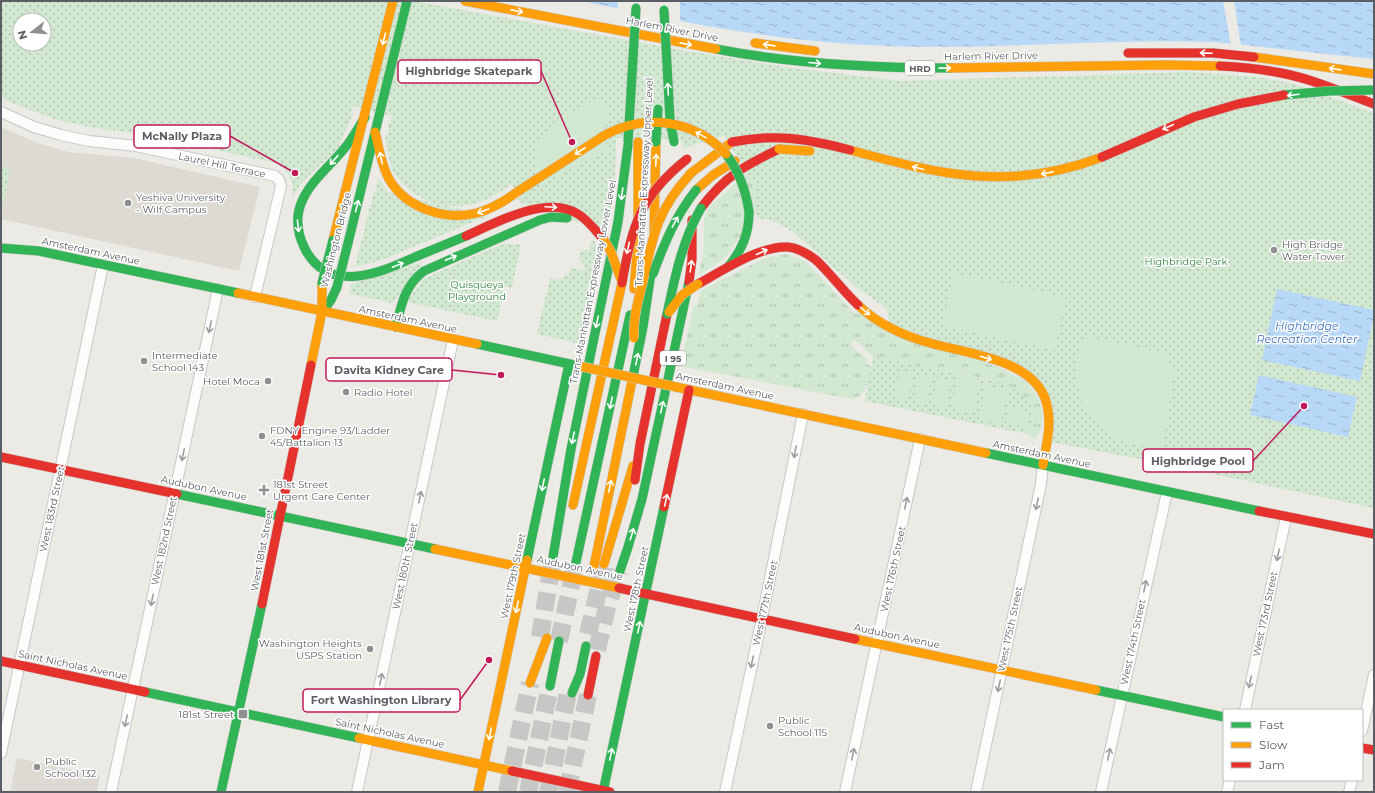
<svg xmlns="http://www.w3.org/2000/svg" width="1375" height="793" font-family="Montserrat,sans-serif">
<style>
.education{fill:#dcdad3}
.grass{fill:url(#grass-tufts)}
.park{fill:url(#park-dots);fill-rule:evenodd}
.pitch{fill:#d2e8d1}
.water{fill:url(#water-ripples)}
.pier{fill:#ebeae5}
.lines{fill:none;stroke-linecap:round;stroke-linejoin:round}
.highway-tunnel{stroke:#c7c7c5;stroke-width:18;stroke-dasharray:18 9;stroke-linecap:butt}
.street-casing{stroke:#c7c7c6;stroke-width:12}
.fast-casing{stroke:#c8c8c7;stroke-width:10}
.slow-casing{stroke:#c8c8c7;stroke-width:10}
.jam-casing{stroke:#c8c8c7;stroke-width:10}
.street{stroke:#fcfcfb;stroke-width:10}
.fast{stroke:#30b455;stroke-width:9}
.slow{stroke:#ff9f0a;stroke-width:9}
.jam{stroke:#e5322d;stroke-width:9}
.fast-bridge-casing{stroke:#c8c8c7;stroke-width:10;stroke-linecap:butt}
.slow-bridge-casing{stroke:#c8c8c7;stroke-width:10;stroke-linecap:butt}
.jam-bridge-casing{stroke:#c8c8c7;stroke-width:10;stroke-linecap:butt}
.fast-bridge{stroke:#30b455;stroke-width:9}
.slow-bridge{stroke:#ff9f0a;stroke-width:9}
.jam-bridge{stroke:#e5322d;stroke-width:9}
.oneway{stroke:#fff}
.oneway2{stroke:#9b9da0}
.poi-dot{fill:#8d8f91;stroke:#fff;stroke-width:1.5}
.labels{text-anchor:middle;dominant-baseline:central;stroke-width:3;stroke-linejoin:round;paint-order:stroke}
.shield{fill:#fff;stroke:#8c8e92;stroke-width:1}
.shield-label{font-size:9px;font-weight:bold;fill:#5b5e64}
.street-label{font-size:10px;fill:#5b5e64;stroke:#fff}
.poi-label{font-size:10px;fill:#5b5e64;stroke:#fff;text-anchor:start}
.park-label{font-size:10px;fill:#30853b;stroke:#fff}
.water-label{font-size:11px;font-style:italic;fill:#3d73bf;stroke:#fff}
.leader{fill:none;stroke:#c2185b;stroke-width:1.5}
.callout-dot{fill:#c2185b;stroke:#fff;stroke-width:1.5}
.callout{fill:#fff;stroke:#c2185b;stroke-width:1.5}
.callout-label{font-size:11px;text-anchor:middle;font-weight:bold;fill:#5b5e64}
</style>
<defs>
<pattern id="grass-tufts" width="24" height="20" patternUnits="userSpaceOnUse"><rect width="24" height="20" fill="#d2e8d1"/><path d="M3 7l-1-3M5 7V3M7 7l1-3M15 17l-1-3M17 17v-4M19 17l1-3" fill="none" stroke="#adbfad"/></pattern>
<pattern id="park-dots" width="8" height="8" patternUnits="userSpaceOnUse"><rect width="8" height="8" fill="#d2e8d1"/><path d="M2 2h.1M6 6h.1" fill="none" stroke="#adbfad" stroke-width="1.8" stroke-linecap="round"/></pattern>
<pattern id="water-ripples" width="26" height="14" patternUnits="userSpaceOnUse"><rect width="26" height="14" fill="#b8d8f7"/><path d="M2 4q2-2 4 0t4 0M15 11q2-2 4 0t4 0" fill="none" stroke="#99b2cc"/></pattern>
</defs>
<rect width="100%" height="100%" fill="#ebeae5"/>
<g class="education">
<path d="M1,127L35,142L57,149L69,152L134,158L260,187L239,271L1,219Z"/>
<path d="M17,758L100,776L97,792H10Z"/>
</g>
<g class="grass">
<path d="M748,172L756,185L757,211L724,259L699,275L704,247V217L711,205Z"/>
<path d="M786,254L806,262L853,312L998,367L1025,381L1038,396L1043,414L1041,430L1034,440L1028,434L1032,426L991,380L873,357L855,340L850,345L867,359L866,363L873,368V374L861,395L852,399L680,366L694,305H698L700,291L765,258Z"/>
</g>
<g class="park">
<path d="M1,1H414L675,49L785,67L900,81L1189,72L1258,77L1294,84L1374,113V508L1181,467L1052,442L1042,383L890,323L886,308L855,286L793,232L778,223L770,220L757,218L756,185L724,136L705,141L684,148L680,139L616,138C616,171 614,199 607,232L522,203L517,199L520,197L511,184C504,189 496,195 488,199C464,210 436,208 414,193C407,188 397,180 393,171C388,161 387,147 385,135L389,133L388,123H390L392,116L353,106L351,113L353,114L352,116L338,148L302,182L292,199C295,184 290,170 276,163L148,135L95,128L57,120L7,101L1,96ZM20,20H44V44H20Z"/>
<path d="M1,167L10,169L3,207L1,206Z"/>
<path d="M379,179L388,192L487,216L382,260L355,267L370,206Z"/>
<path d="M592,239L602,251L592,300L587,308L581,344L537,334L550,278L559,280L566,274L569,275L571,267L584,271L585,266L579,259L581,250L589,251Z"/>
<path d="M502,244H521L512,288L505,286L497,321L407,302L423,279Z"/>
<path d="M423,262L393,303L351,294L350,293L351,284Z"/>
<path d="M873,357L1003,383C1024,393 1042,409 1028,434L865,401Z"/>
</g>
<g class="pitch">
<path d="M598,100C611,106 610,112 606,124C604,129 607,144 607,150L551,179L535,186L537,146C539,138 554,121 561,117C567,113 575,111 581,108C588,104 588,100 598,100Z"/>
<path d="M954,273L1066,297L1055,350L942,326Z"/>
<path d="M1086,336L1164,353L1175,370L1163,446C1147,447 1127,446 1112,437C1102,431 1086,412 1082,402C1077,390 1075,369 1078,356C1079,349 1084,342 1086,336Z"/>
<path d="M900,371L913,373L908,400L894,398Z"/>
<path d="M919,374L932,376L927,404L913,401Z"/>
<path d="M958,375L981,380L973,413L951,409Z"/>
<path d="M937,378L951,381L946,408L932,405Z"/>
<path d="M986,385L1008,390L1001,424L979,419Z"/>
<path d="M1010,407L1030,412L1027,428L1006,423Z"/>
</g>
<g class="water">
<path d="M581,1H1374V59L1215,42C1106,38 997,50 888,46C842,44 796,40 751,33C694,25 637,12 581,1Z"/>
<path d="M1277,289L1374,310V315L1360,381L1262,360Z"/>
<path d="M1259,375L1357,397L1348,437L1250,415Z"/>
</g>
<g class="pier">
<path d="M618,1H680V22L618,10Z"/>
<path d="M1223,1H1234L1241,46L1231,45Z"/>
</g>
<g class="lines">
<g class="highway-tunnel">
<path d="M588,634L604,567"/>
<path d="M540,637L553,557"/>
<path d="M559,641L576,562"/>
<path d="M597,650L608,603L620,571"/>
<path d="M507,792L530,683"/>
<path d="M528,792L550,686"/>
<path d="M548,792L568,693"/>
<path d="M567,792L588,695"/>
</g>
<g class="street-casing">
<g id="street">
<path d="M1,112L34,127L61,135L89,141L136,146L275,176L279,180L281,186L255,297"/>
<path d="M1245,710L1286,517"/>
<path d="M1362,731L1374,675"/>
<path d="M1,753L103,265"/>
<path d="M111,792L218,289"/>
<path d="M357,792L453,340"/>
<path d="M725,792L761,623L803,414"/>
<path d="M845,792L920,439"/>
<path d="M976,792L1041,484L1043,465"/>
<path d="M1101,792L1167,492"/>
<path d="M1227,792L1230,780"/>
<path d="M1349,792L1352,780"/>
</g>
</g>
<g class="fast-casing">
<g id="fast">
<path d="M716,49C793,64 872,68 950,68"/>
<path d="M365,117C358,128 352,140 343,150C330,166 312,180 303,199C295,215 297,233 305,249C329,295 380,273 415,257C432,250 449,243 466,236"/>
<path d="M348,243L407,1"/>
<path d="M1,248L39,251L238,293"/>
<path d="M728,267C742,250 749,234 749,212"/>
<path d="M322,312L331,300L337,287"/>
<path d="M396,327C401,305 405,285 424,271L540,220L551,217L567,218"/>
<path d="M477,344L579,366"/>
<path d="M632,381L643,327L652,266"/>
<path d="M986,453L1259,511"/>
<path d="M177,494L435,549"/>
<path d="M553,557L571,449L618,222L628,145"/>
<path d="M527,560L569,364"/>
<path d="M576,562L630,315"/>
<path d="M620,571L628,547L642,499L689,282"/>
<path d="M550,686L559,641"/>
<path d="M1096,690L1224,717"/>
<path d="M145,692L359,738"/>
<path d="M572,693L580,674L586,646"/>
<path d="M221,792L262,604"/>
<path d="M603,792L664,507"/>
</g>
</g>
<g class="slow-casing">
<g id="slow">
<path d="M465,1L716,49"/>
<path d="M755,43L815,51"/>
<path d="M1254,57L1374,74"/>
<path d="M950,68L1166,65L1220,66"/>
<path d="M375,132C379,147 381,165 389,179C406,208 444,221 477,213C491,209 505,201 517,192"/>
<path d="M691,173L732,142"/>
<path d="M696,190L713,175L735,161"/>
<path d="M654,233L656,142"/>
<path d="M333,240L393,1"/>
<path d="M322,283V312"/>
<path d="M634,289L638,241V142"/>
<path d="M238,293L477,344"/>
<path d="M858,305C878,324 904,336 930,343C967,354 1037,359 1047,405C1052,425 1046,446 1043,465"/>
<path d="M311,365L322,312"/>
<path d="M676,387L986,453"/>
<path d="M573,505L622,283"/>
<path d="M435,549L619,588"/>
<path d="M604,564L633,466"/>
<path d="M594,566L632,381"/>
<path d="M855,639L1096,690"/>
<path d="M530,683L547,638"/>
<path d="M359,738L512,771"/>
<path d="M478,792L527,560"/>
</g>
</g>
<g class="jam-casing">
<g id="jam">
<path d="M1128,53H1213L1254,57"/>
<path d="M1220,66C1241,67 1261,69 1281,73C1313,79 1344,93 1374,104"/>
<path d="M701,208C725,176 744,166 779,149"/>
<path d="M466,236C495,223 547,194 578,214C588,220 596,231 604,240"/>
<path d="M689,282L692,259V220"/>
<path d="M698,284C722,271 761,245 788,247C799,248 808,254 816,260C831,274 843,291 858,305"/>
<path d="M1,457L177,494"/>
<path d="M635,480L640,444L667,314"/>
<path d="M664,507L689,390"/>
<path d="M1259,511L1374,534"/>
<path d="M619,588L855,639"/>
<path d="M262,604L311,365"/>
<path d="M1,661L145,692"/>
<path d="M588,695L596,656"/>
<path d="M1362,748L1374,750"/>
<path d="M512,771L610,792"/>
</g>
</g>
<use href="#street" class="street"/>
<use href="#fast" class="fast"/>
<use href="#slow" class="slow"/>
<use href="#jam" class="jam"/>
<g class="fast-bridge-casing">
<g id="fast-bridge">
<path d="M664,10L670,120L674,142"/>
<path d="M1284,95L1329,91L1374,90"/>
<path d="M628,142L636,8"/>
<path d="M656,142L658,109"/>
<path d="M726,154C739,171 746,191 749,212"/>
<path d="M653,274C664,244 676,215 696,190"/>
<path d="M322,283L333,240"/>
<path d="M337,287L348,243"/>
<path d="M667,314C675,277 682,241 701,208"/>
</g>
</g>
<g class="slow-bridge-casing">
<g id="slow-bridge">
<path d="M779,149L810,151"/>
<path d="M850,150C941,175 1011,192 1102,157"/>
<path d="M517,192L605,135C646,113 695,120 726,154"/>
<path d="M604,240L611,252L622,282"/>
<path d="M669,312L682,295L698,284"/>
<path d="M634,338C633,317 638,301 643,281C653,234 658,209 691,173"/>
<path d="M579,366L676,387"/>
</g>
</g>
<g class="jam-bridge-casing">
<g id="jam-bridge">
<path d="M732,142C775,133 808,139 850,150"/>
<path d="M1102,157L1194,117L1238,104L1284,95"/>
<path d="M622,283C632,226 640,196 687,159"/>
</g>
</g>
<use href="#fast-bridge" class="fast-bridge"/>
<use href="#slow-bridge" class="slow-bridge"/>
<use href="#jam-bridge" class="jam-bridge"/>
</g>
<defs><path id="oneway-shaft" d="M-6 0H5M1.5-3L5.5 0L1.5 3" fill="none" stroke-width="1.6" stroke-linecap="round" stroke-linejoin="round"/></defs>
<g class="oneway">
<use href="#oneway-shaft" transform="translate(517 11) rotate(11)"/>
<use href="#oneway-shaft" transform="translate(384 39) rotate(104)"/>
<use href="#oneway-shaft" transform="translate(686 44) rotate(11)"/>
<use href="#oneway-shaft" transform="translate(769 45) rotate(-172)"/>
<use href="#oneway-shaft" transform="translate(1206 53) rotate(-178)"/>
<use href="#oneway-shaft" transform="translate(815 63) rotate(5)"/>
<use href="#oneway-shaft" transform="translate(945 68) rotate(-1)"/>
<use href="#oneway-shaft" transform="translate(1335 69) rotate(-172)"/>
<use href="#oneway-shaft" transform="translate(668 89) rotate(-93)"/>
<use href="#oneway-shaft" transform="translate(1293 95) rotate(173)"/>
<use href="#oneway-shaft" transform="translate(1168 127) rotate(155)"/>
<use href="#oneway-shaft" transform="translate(701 135) rotate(-151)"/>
<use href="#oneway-shaft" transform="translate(580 151) rotate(147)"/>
<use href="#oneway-shaft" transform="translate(381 158) rotate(-103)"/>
<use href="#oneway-shaft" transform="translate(334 160) rotate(131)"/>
<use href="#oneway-shaft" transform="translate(656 160) rotate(-88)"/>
<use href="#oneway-shaft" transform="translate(918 168) rotate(-166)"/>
<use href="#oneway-shaft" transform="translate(1047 173) rotate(169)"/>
<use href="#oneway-shaft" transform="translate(622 194) rotate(98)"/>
<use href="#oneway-shaft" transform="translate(357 206) rotate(-76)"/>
<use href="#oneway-shaft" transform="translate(551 207) rotate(3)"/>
<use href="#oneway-shaft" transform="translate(483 211) rotate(160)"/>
<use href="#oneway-shaft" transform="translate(675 222) rotate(-62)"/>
<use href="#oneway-shaft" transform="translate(298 226) rotate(84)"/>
<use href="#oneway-shaft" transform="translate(628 248) rotate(103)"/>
<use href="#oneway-shaft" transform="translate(762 252) rotate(-24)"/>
<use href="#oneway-shaft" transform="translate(451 258) rotate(-23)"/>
<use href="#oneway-shaft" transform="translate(398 265) rotate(-22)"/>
<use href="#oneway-shaft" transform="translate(691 266) rotate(-82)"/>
<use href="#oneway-shaft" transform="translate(865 311) rotate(39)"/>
<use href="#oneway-shaft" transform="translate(597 322) rotate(102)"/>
<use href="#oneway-shaft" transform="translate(986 358) rotate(16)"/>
<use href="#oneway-shaft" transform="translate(637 359) rotate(-78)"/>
<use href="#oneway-shaft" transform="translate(611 403) rotate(102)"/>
<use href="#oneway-shaft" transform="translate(662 407) rotate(-78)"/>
<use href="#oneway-shaft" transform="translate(573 438) rotate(102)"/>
<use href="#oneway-shaft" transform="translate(543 485) rotate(102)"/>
<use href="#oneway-shaft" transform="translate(610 486) rotate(-78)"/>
<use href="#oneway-shaft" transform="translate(666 500) rotate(-78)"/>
<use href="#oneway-shaft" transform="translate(632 534) rotate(-73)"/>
<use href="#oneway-shaft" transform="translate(517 607) rotate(102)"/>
<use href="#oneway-shaft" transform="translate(639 627) rotate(-78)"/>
<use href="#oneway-shaft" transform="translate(490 734) rotate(102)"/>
<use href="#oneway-shaft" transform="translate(611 754) rotate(-78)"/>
</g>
<g class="oneway2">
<use href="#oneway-shaft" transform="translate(210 327) rotate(102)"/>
<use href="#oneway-shaft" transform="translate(795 452) rotate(101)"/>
<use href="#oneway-shaft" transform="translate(183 455) rotate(102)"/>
<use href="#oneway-shaft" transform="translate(420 497) rotate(-78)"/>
<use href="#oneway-shaft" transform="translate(906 503) rotate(-78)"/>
<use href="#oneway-shaft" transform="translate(1037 504) rotate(102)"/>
<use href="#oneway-shaft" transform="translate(1278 555) rotate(102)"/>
<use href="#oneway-shaft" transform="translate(1145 586) rotate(-78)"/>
<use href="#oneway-shaft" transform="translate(152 600) rotate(102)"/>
<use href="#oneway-shaft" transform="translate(752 662) rotate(102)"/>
<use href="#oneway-shaft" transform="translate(381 679) rotate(-78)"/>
<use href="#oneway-shaft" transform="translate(1250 682) rotate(102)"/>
<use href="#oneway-shaft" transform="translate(999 686) rotate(102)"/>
<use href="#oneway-shaft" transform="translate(126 721) rotate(102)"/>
<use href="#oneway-shaft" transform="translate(853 754) rotate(-78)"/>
<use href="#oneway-shaft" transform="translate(1109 754) rotate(-78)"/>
</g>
<g class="poi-dot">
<circle cx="128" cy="203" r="4"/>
<circle cx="1274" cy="250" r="4"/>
<circle cx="144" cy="361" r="4"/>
<circle cx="268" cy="381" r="4"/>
<circle cx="346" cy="392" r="4"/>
<circle cx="262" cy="436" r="4"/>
<path d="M262 484h4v4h4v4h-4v4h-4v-4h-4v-4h4z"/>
<circle cx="370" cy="649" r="4"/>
<rect x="238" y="709" width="10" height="10" rx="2"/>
<circle cx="770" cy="726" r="4"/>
<circle cx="37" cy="767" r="4"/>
</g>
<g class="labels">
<g class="shield">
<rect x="905" y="61" width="30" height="14" rx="3"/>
<rect x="660" y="351" width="26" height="14" rx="3"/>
</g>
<g class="shield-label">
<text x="920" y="68">HRD</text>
<text x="673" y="358">I 95</text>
</g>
<g class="street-label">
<text transform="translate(672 29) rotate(11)">Harlem River Drive</text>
<text transform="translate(991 56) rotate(-1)">Harlem River Drive</text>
<text transform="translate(222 165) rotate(12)">Laurel Hill Terrace</text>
<text transform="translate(644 182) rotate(-87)">Trans-Manhattan Expressway Upper Level</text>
<text transform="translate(336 240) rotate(-76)">Washington Bridge</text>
<text transform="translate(91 251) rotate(12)">Amsterdam Avenue</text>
<text transform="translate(593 282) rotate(-79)">Trans-Manhattan Expressway Lower Level</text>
<text transform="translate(408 319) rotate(12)">Amsterdam Avenue</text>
<text transform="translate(725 386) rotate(12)">Amsterdam Avenue</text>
<text transform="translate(1042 454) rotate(12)">Amsterdam Avenue</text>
<text transform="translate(204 488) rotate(12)">Audubon Avenue</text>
<text transform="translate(52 509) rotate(-78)">West 183rd Street</text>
<text transform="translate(164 541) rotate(-78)">West 182nd Street</text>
<text transform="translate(262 550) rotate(-79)">West 181st Street</text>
<text transform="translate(405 566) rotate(-78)">West 180th Street</text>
<text transform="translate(580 568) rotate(12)">Audubon Avenue</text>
<text transform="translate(893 569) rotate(-78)">West 176th Street</text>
<text transform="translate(513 576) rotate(-78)">West 179th Street</text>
<text transform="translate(636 589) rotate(-78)">West 178th Street</text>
<text transform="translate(765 603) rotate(-78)">West 177th Street</text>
<text transform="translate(1265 614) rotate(-78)">West 173rd Street</text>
<text transform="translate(1010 629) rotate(-78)">West 175th Street</text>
<text transform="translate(897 636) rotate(12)">Audubon Avenue</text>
<text transform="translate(1133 642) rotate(-78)">West 174th Street</text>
<text transform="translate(73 665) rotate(12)">Saint Nicholas Avenue</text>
<text transform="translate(390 733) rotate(12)">Saint Nicholas Avenue</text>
</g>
<g class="poi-label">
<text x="136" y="197">Yeshiva University<tspan x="136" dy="12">- Wilf Campus</tspan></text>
<text x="1282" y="244">High Bridge<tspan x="1282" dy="12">Water Tower</tspan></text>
<text x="152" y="355">Intermediate<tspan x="152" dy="12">School 143</tspan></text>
<text x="260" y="381" text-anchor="end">Hotel Moca</text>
<text x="354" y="392">Radio Hotel</text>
<text x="270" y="430">FDNY Engine 93/Ladder<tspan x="270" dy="12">45/Battalion 13</tspan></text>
<text x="273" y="484">181st Street<tspan x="273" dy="12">Urgent Care Center</tspan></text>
<text x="362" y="643" text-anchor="end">Washington Heights<tspan x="362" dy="12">USPS Station</tspan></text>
<text x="234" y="714" text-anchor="end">181st Street</text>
<text x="778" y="720">Public<tspan x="778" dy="12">School 115</tspan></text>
<text x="45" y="761">Public<tspan x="45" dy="12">School 132</tspan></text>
</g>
<g class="park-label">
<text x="1186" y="261">Highbridge Park</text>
<text x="477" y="284">Quisqueya<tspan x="477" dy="12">Playground</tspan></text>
</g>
<g class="water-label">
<text x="1307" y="326">Highbridge<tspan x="1307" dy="13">Recreation Center</tspan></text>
</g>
</g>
<path class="leader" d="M572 142L541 71M295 173L230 136M501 375L452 370M1304 406L1253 461M489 660L460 700"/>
<g class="callout-dot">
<circle cx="572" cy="142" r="4"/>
<circle cx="295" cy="173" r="4"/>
<circle cx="501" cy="375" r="4"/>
<circle cx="1304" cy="406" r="4"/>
<circle cx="489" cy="660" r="4"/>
</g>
<g class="callout">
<rect x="398" y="60" width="143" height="23" rx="4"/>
<rect x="134" y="125" width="96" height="23" rx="4"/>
<rect x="326" y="358" width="126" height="23" rx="4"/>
<rect x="1143" y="449" width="110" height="23" rx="4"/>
<rect x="303" y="689" width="157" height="23" rx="4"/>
</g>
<g class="callout-label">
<text x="469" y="75">Highbridge Skatepark</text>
<text x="182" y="140">McNally Plaza</text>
<text x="389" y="374">Davita Kidney Care</text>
<text x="1198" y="465">Highbridge Pool</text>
<text x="381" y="704">Fort Washington Library</text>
</g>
<rect width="1375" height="793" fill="none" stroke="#5b5e64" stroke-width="4"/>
<rect x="1223" y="709" width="140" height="72" fill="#ffffff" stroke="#bdbfc1"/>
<rect x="1231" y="722" width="20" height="6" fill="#30b455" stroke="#bdbfc1"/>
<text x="1259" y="729" font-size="12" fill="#5b5e64">Fast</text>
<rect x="1231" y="742" width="20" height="6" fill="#ff9f0a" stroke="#bdbfc1"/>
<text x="1259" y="749" font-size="12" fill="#5b5e64">Slow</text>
<rect x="1231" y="762" width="20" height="6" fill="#e5322d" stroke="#bdbfc1"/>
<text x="1259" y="769" font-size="12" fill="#5b5e64">Jam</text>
<g transform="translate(32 32) rotate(253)"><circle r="19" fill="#ffffff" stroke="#bdbfc1"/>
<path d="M0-3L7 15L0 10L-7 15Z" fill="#8d8f91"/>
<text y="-6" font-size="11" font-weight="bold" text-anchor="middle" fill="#5b5e64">N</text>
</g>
</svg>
